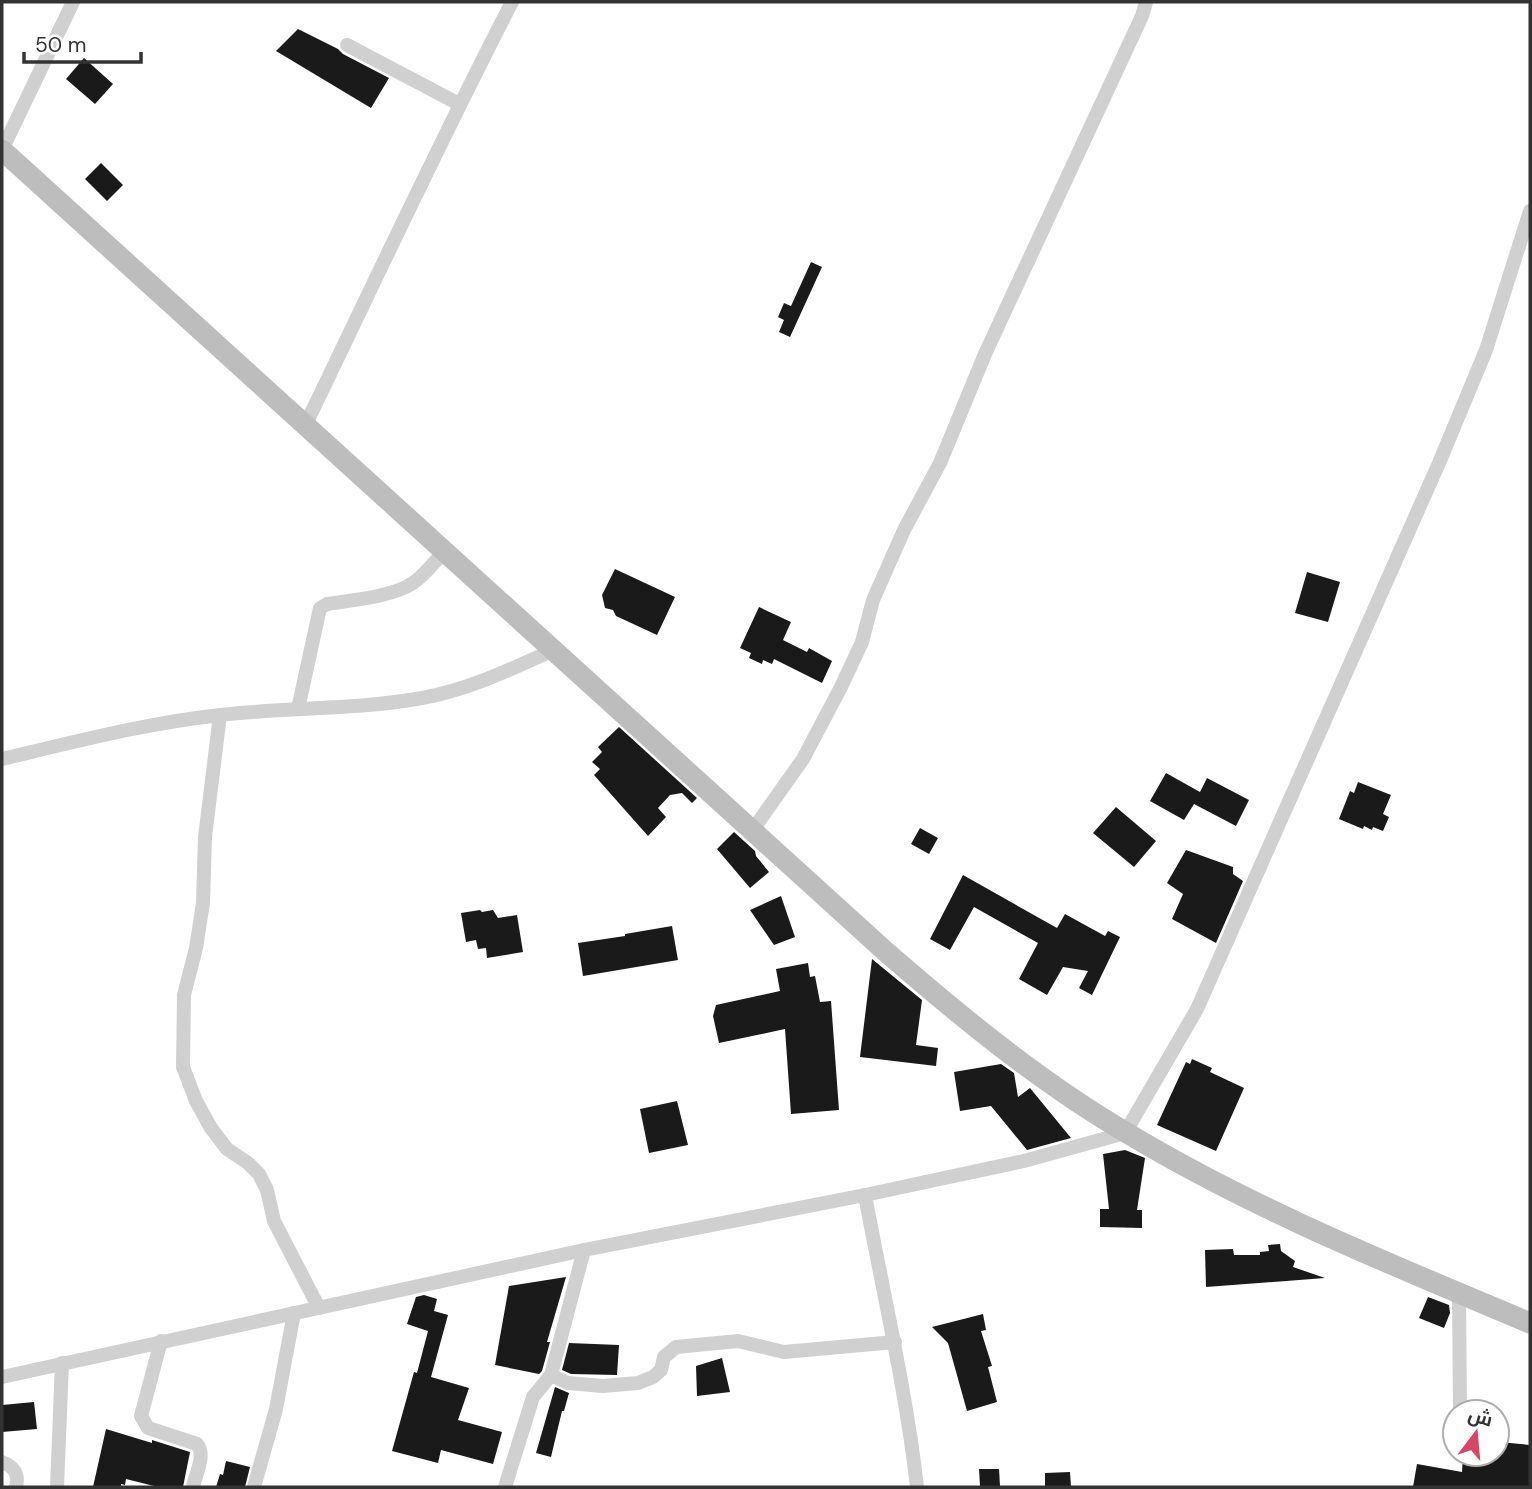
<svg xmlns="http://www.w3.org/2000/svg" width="1532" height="1489" font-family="'DM Sans',Cairo,sans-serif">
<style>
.building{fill:#1a1a1a}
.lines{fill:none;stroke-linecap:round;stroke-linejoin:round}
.street{stroke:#d0d0d0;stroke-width:14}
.secondary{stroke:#bdbdbd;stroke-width:21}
</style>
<rect width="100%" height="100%" fill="#fff"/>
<g class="building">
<path d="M298,29L338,49L343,54L389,78L371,108L276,51Z"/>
<path d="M84,58L113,84L95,104L66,79Z"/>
<path d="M101,163L123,185L107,201L85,179Z"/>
<path d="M811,262L822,267L790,337L779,332L784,320L778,317L784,303L791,306Z"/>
<path d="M615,569L675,597L657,635L616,616L613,610L605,608L602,595Z"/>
<path d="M1307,572L1340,582L1328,622L1295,613Z"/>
<path d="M759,607L791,622L783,640L807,652L809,648L832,661L822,683L774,659L772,664L763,660L762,664L749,658L751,653L740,648Z"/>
<path d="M619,727L697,798L692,803L682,793L670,795L658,808L666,817L648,836L594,775L600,769L592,762L602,752L598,747Z"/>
<path d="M1166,773L1200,792L1207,778L1249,800L1236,826L1194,804L1184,820L1150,801Z"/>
<path d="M1358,782L1391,795L1383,814L1389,817L1383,831L1373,827L1372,830L1364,826L1363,829L1339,819L1350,791L1354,793Z"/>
<path d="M1116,807L1156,841L1134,867L1093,833Z"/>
<path d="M920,828L938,838L929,854L911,844Z"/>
<path d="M734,832L755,851L756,856L769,872L750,888L717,849Z"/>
<path d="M1186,850L1233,867V874L1243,881L1216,943L1172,919L1183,894L1167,883Z"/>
<path d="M963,875L1057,928L1065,914L1105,936L1108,931L1120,937L1092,995L1079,988L1088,971L1063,967L1047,995L1019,979L1038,943L974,907L950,950L930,939Z"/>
<path d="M781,896L795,937L774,945L750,910Z"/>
<path d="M480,910L482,912L493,910L498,918L517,915L523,952L487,958L486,948L478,949L476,940L466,942L461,913Z"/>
<path d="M672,926L678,960L583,976L578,943L625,936V934Z"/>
<path d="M872,959L922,1000L916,1045L938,1048L936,1066L860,1057Z"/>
<path d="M808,963L810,977L815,976L820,1002L831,1001L839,1110L791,1114L785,1029L719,1043L713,1016L716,1005L780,991L776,969Z"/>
<path d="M1192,1059L1212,1068L1210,1072L1244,1088L1216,1151L1157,1125L1186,1062L1190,1064Z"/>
<path d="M1001,1064L1014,1073L1018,1097L1030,1088L1071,1138L1027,1150L991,1106L960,1111L954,1072Z"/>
<path d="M677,1101L688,1145L649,1153L640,1109Z"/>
<path d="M1125,1150L1145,1158L1137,1210H1142V1228L1100,1227V1209H1109L1103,1154Z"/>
<path d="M1280,1244L1281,1251L1295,1261L1293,1267L1325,1278L1206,1287L1205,1250L1233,1249L1234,1255H1260V1252L1269,1251L1268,1245Z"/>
<path d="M566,1277L547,1342H550L542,1371L539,1374L495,1365L509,1286Z"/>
<path d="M424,1295L437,1299L434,1311L448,1315L431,1377L469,1388L458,1420L502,1432L493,1464L441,1450L438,1463L392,1451L414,1372L417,1373L428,1331L407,1324L416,1297Z"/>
<path d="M1428,1297L1449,1305L1450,1313L1444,1328L1419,1318Z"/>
<path d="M983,1314L986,1330L981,1331L992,1366L988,1367L997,1402L967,1411L948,1343L932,1327Z"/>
<path d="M569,1343L619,1345L617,1375L571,1374L562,1370Z"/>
<path d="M722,1358L730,1392L697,1396L696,1366Z"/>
<path d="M555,1387L569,1393L564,1411H562L551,1457L536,1453Z"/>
<path d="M34,1402L37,1429L2,1432V1405Z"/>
<path d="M106,1429L152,1443V1440L190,1452L183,1487H158L126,1479L125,1485L121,1484V1487H93Z"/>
<path d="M1499,1442L1530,1445V1487H1413L1417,1464L1462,1472L1463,1454H1499Z"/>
<path d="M226,1461L250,1467L245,1487H216L220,1474L223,1475Z"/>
<path d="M979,1469H999L1000,1486H980Z"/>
<path d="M1070,1472L1071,1487H1045V1473Z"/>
</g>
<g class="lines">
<g class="street">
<path d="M347,45L459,104"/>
<path d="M2,150L73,2"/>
<path d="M306,424C374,283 440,141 512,2"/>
<path d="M298,709L320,608L327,604C352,600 392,597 413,583C425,575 435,561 445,551"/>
<path d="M220,715L205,837L203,903L196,948L184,995L183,1067L196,1101L211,1128L227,1149L248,1163L259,1174L267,1190L274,1221L319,1308"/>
<path d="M2,759C74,742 146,723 221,715C288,707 356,710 422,698C468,690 509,670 551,651"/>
<path d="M752,831L803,759L841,687L862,642L873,600L904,530L940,463L985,354L1142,16L1146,2"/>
<path d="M865,1195C883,1293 906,1389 917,1487"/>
<path d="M1459,1293L1460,1412"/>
<path d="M161,1341L141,1416L148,1428L197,1444C206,1455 196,1473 193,1487"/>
<path d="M551,1375L568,1383L603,1386L638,1383L653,1377L661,1370L664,1357L676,1347L738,1341L784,1352L895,1342"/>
<path d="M2,1377L584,1250L865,1195L1024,1161L1125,1133L1197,1009L1439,463L1486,350L1530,211"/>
<path d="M2,1462C15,1467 19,1474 16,1487"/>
<path d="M57,1487L62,1363"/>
<path d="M254,1487L276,1409L294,1313"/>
<path d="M505,1487L533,1397L551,1375L584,1250"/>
</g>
<path class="secondary" d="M2,150L885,951C961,1017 1040,1082 1127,1133C1255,1210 1393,1265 1530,1323"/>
</g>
<rect width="1532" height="1489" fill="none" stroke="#333333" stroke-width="7"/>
<g transform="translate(1476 1433) rotate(16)"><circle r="33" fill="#ffffff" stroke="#adadad" stroke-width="2"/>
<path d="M0-5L12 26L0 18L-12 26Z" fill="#d74765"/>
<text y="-10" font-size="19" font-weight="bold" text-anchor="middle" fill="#333333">ش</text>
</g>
<path d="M24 52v10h117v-10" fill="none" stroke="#333333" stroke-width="3.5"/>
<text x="35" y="52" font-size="21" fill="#333333" stroke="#ffffff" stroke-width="5" paint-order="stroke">50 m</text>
</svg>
